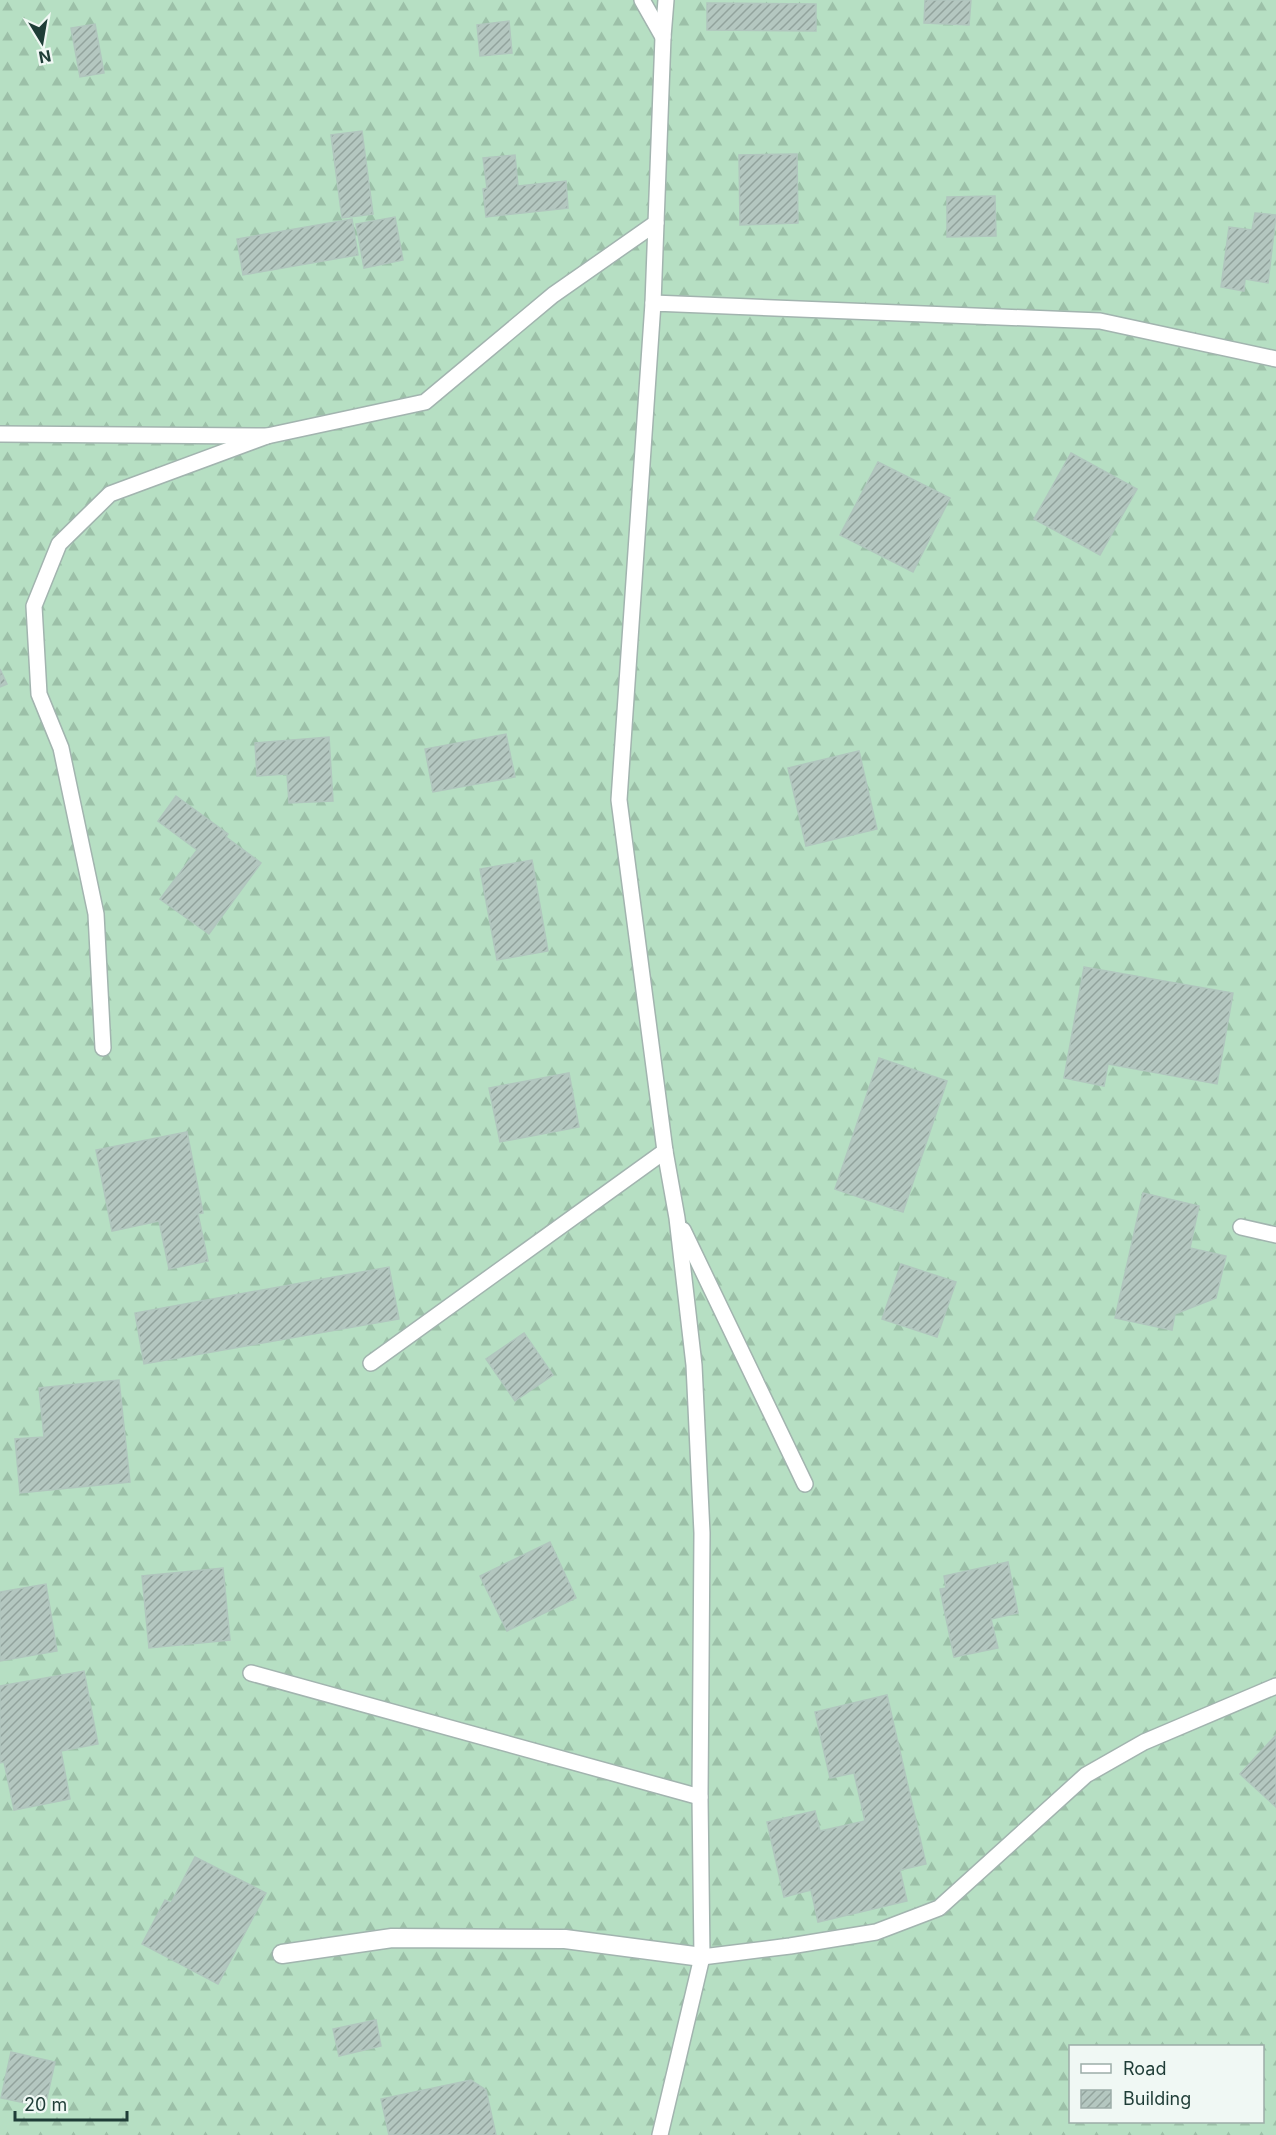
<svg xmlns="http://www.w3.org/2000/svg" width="1276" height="2135" font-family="Inter,sans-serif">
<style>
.forest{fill:url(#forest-firs);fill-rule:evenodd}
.building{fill:url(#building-hatch);stroke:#b1c6be;stroke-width:1.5}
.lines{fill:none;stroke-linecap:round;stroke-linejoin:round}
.lane-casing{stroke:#a2b4af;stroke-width:18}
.street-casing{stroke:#a2b4af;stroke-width:21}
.lane{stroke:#fff;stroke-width:15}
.street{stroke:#fff;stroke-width:18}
</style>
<defs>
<pattern id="forest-firs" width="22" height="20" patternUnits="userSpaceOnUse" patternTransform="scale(1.5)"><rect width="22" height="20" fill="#b6dfc3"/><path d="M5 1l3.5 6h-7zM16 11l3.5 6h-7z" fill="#9cc0a8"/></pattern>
<pattern id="building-hatch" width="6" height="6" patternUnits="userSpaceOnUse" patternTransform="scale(1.5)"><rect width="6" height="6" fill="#b4c7c0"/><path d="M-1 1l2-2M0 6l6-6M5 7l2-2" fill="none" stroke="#92a39d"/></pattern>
</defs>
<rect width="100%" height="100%" fill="#dfece7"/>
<path class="forest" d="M0,0H1276V2135H0ZM1070,2046H1262V2122H1070Z"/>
<g class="building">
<path d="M925,0H971L969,25L924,23Z"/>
<path d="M707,3L816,4V31L707,30Z"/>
<path d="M509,21L512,53L480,56L477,25Z"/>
<path d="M95,24L104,73L80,77L71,28Z"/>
<path d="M362,131L373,214L342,218L331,135Z"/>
<path d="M797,154L798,223L740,225L739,155Z"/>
<path d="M515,155L518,186L566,181L568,208L486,217L483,189L487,188L483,158Z"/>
<path d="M995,196L996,236L947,237V197Z"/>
<path d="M1255,213L1276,215L1268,283L1245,279L1244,291L1221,287L1229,227L1252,230Z"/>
<path d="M395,217L403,260L364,268L356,224Z"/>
<path d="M352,219L358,255L243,275L237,239Z"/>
<path d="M1071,453L1137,489L1100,555L1034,519Z"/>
<path d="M878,462L950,498L913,572L840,535Z"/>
<path d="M0,669L7,684L0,687Z"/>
<path d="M506,734L515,777L433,792L425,749Z"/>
<path d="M329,737L333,801L289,803L287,774L257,776L255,743Z"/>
<path d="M859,751L877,829L806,846L788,768Z"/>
<path d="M176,796L228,834L226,837L261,863L209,934L160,899L197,850L158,821Z"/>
<path d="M532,860L548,951L497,960L480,869Z"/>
<path d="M1084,967L1233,993L1217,1084L1108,1064L1104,1086L1064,1078Z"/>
<path d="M879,1058L947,1081L903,1212L835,1189Z"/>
<path d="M569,1073L579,1127L500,1142L489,1088Z"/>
<path d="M187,1132L203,1213L198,1214L208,1261L169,1269L159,1221L112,1231L96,1150Z"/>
<path d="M1143,1193L1199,1206L1190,1248L1226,1256L1216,1298L1175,1314L1172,1330L1115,1318Z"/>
<path d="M901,1264L956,1282L937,1337L882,1319Z"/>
<path d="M389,1267L399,1319L144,1364L135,1313Z"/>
<path d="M524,1333L553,1375L515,1401L486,1359Z"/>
<path d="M119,1380L130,1482L20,1493L15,1439L44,1437L39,1388Z"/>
<path d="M550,1542L576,1598L507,1631L480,1576Z"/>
<path d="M1008,1562L1018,1613L991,1619L998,1648L954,1657L940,1589L946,1588L944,1576Z"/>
<path d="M223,1568L230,1640L149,1648L142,1576Z"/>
<path d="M46,1584L57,1651L0,1661V1592Z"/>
<path d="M84,1671L98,1744L61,1751L70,1799L14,1810L4,1762L0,1763V1686Z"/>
<path d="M887,1695L926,1864L900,1870L907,1901L818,1922L811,1890L784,1897L767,1822L815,1811L820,1831L865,1821L854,1773L830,1778L815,1712Z"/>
<path d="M1276,1735V1807L1240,1774Z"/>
<path d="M195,1857L266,1893L218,1984L142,1944L165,1900L171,1903Z"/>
<path d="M376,2020L381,2046L339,2056L333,2029Z"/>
<path d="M11,2052L55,2062L45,2107L1,2098Z"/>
<path d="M471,2080L486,2090L496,2135H389L381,2099Z"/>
</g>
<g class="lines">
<g class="lane-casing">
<g id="lane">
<path d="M642,0L663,37"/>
<path d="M653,303L663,37L666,0"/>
<path d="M0,434L267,436L425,402L553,295L656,223"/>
<path d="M103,1048L96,914L61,748L39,694L34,606L59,544L110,494L267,436"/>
<path d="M1241,1227L1276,1235"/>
<path d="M683,1230L805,1484"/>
<path d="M371,1363L665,1151"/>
<path d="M251,1673L700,1797"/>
<path d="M702,1957L790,1946L876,1932L939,1908L1086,1775L1144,1742L1276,1686"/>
<path d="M660,2135L702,1957L700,1797L702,1533L694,1365L677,1218L665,1151L619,800L653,303L1100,321L1276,359"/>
</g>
</g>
<g class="street-casing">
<path id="street" d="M282,1954L392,1938L565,1939L702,1957"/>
</g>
<use href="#lane" class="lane"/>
<use href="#street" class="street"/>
</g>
<rect x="1069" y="2045" width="195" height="78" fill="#f0f8f4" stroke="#9cada8" stroke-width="1.5"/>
<rect x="1081" y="2064" width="30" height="9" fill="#ffffff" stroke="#9cada8" stroke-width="1.5"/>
<text x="1123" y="2075" font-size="18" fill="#1f3d37">Road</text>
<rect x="1081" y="2090" width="30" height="18" fill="url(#building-hatch)" stroke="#9cada8" stroke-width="1.5"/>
<text x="1123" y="2105" font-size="18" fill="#1f3d37">Building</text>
<g transform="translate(42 42) rotate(169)" stroke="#f0f8f4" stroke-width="4.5" paint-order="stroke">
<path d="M0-4.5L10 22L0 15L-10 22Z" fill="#1f3d37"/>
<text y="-9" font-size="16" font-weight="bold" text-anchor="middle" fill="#1f3d37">N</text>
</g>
<path d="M15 2111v9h112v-9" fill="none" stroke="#1f3d37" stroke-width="3"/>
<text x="24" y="2111" font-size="18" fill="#1f3d37" stroke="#f0f8f4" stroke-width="4.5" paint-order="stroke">20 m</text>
</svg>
